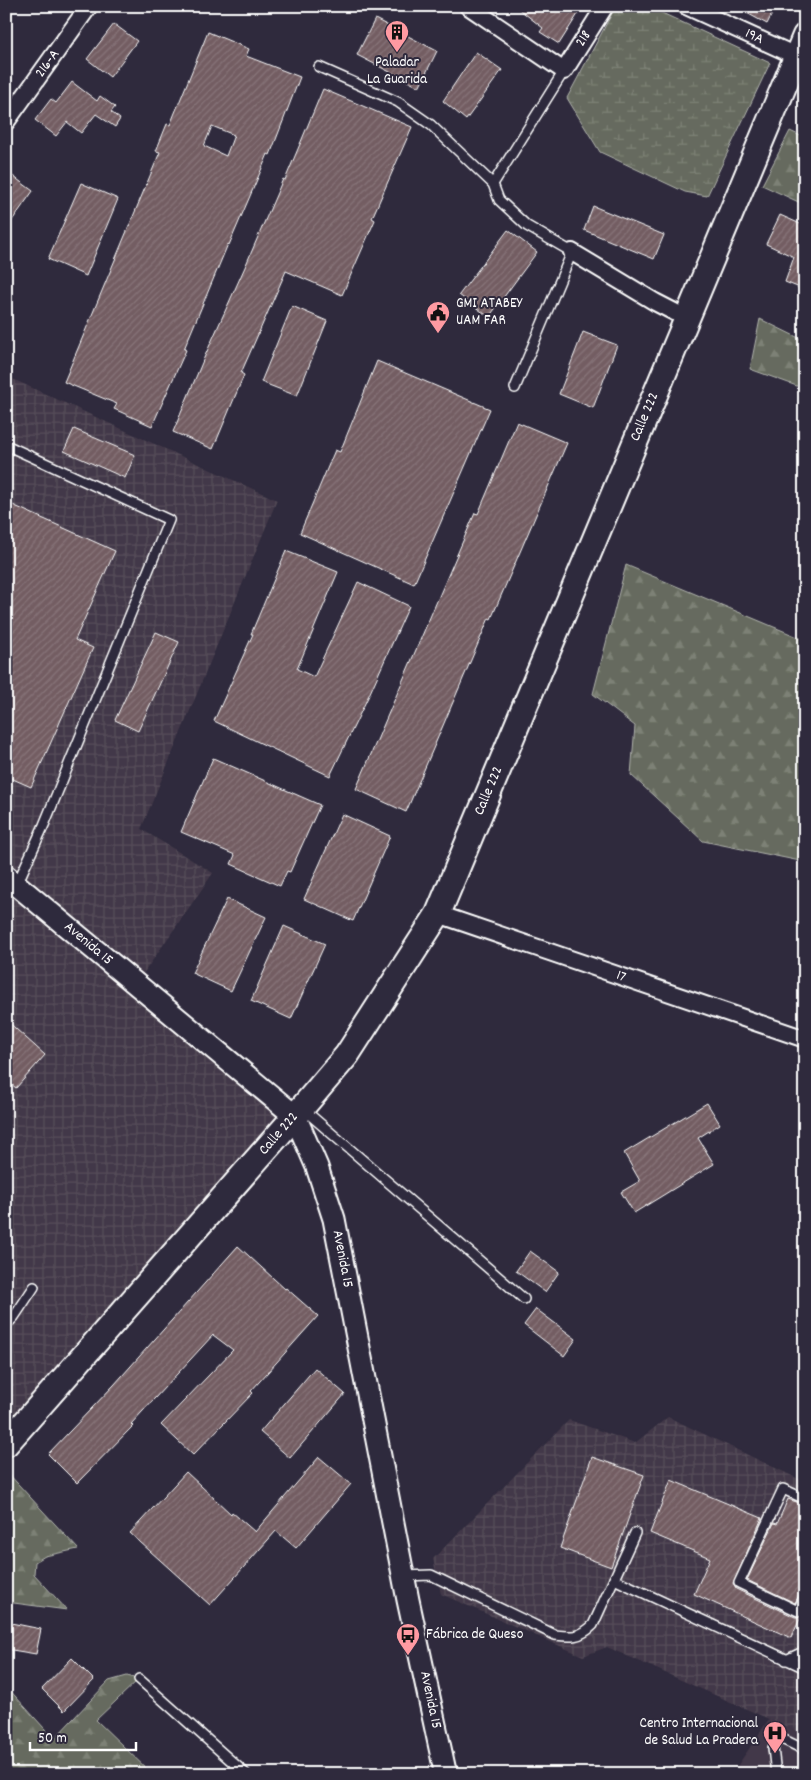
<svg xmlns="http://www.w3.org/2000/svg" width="811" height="1780" font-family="Dekko,sans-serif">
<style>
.built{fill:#433948}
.industrial{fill:url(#industrial-grid)}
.forest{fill:url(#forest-firs);stroke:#b2b5ae}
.wetland{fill:url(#wetland-marsh);stroke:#b2b5ae}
.building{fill:url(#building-hatch);stroke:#fff;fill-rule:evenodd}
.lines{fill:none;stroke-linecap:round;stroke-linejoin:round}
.service-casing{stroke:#fff;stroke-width:12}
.minor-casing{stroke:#fff;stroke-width:20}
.tertiary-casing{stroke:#fff;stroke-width:25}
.secondary-casing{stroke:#fff;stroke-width:28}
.service{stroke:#2f2a3d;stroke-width:9}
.minor{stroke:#2f2a3d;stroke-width:16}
.tertiary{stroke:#2f2a3d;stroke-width:21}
.secondary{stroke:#2f2a3d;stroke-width:24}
.labels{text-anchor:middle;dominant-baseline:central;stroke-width:4;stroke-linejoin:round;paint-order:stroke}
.street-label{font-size:15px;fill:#fff;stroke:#2f2a3d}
.poi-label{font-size:15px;fill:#fff;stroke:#2f2a3d;text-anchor:start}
</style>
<defs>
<pattern id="industrial-grid" width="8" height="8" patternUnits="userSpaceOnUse" patternTransform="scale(1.25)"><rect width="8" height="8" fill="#433948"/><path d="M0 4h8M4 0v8" fill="none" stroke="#564d5a"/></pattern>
<pattern id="forest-firs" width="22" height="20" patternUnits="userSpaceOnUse" patternTransform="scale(1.25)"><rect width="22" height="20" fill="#666b5e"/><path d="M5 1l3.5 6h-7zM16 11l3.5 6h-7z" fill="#7d8176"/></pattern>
<pattern id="wetland-marsh" width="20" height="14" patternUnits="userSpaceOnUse" patternTransform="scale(1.25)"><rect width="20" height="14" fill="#666b5e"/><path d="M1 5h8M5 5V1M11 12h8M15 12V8" fill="none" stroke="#7d8176"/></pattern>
<pattern id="building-hatch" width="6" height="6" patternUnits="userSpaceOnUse" patternTransform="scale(1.25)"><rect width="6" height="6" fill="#735d62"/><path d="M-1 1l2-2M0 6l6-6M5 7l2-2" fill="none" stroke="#88757a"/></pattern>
</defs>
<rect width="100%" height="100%" fill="#2f2a3d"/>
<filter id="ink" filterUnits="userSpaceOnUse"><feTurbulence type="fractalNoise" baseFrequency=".02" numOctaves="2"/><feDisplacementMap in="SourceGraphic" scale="10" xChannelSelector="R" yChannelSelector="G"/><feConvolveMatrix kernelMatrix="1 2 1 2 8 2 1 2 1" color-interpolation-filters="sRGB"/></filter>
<g filter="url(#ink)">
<path class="built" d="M769,1719L805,1735V1774H732Z"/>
<g class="industrial">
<path d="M6,376L277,500L141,829L213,873L143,974L24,890L295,1116L24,1424L6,1407V899L17,885L6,876Z"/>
<path d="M668,1417L805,1482V1735L607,1647L583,1656L441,1594L433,1559L569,1420L635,1443Z"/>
</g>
<g class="forest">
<path d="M790,131L805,138V205L762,185Z"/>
<path d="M760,319L805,341V389L750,369Z"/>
<path d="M626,565L805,640V862L703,841L631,775L635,726L593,694Z"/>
<path d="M6,1471L78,1549L45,1556L35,1562L34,1574L67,1610L6,1602Z"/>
<path d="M127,1676L139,1679L96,1720L152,1774H6V1686L54,1739L109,1681Z"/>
</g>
<path class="wetland" d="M616,6H647L770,63L707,196L685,192L600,152L567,98Z"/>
<g class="building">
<path d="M515,6H565L578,14L559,44L540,32L543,28Z"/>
<path d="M734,6H776L767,24Z"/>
<path d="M375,19L437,51L419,87L357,55Z"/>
<path d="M114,24L137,41L110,77L87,59Z"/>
<path d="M208,32L249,49L246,56L300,77L270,155L268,154L229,245L228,244L184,349L186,350L152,426L114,409L117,404L64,382L160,152L156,151L167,124L170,125ZM212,126L234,135L226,156L204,146Z"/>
<path d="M476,52L502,70L466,120L443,101Z"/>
<path d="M72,82L97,101L100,96L115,107L111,112L120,119L115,127L96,114L81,133L67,122L56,136L35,120L51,99L56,103Z"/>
<path d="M323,89L412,127L372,218L375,220L342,295L286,271L241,373L244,375L213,449L173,432L204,358L245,267L283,179L285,180Z"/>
<path d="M6,171L33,191L6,229Z"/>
<path d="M81,183L118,199L86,276L48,259Z"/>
<path d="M593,206L664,235L654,259L584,230Z"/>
<path d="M780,215L805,226V290L785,282L794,257L766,244Z"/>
<path d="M508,230L537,252L489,317L459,295Z"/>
<path d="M292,306L327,321L297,396L261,382Z"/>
<path d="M583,332L617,345L593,408L559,394Z"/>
<path d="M377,361L490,409L414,584L300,533L335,450L340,452Z"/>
<path d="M517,422L567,443L491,619L489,618L406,812L356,789L475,513L478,514Z"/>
<path d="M74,429L135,455L125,478L64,451Z"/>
<path d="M6,502L115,551L75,640L93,648L31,787L6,776Z"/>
<path d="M286,551L338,572L297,669L314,677L358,582L409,606L369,695L330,776L214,721L253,634H251Z"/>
<path d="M156,632L179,642L138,731L115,720Z"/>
<path d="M213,758L320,805L290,872L287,871L280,886L231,864L235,855L181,832Z"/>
<path d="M342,814L390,836L353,921L304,899Z"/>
<path d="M227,899L266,917L231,991L192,973Z"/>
<path d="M284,926L325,944L291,1019L251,1001Z"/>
<path d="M6,1020L45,1055L16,1088L6,1080Z"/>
<path d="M707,1103L720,1124L698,1138L714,1164L634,1213L621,1192L640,1181L624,1153Z"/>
<path d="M238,1246L285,1289L286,1288L318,1316L251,1391L253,1393L193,1455L161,1425L233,1350L213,1335L131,1424L133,1426L77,1483L48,1454L114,1385Z"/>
<path d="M530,1251L559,1272L545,1292L516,1271Z"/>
<path d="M536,1309L576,1339L564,1356L524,1325Z"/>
<path d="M315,1368L345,1394L290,1458L260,1432Z"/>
<path d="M319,1457L351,1484L296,1548L276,1531L210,1605L130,1533L186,1472L231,1514L232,1512L255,1532Z"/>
<path d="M592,1457L644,1475L611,1567L560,1548Z"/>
<path d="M671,1480L762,1518L733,1584L736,1589L795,1617H801L791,1638L694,1594L710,1558L650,1533Z"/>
<path d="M788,1499L805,1505V1590L800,1593L795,1603L747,1580L774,1523L777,1524Z"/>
<path d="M6,1622L41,1629L36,1654L6,1649Z"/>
<path d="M72,1658L94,1680L64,1711L42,1689Z"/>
</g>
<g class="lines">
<g class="service-casing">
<g id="service">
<path d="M319,67L398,102L431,125L493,184L499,200L527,226L572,252L515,388"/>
<path d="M493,184L564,71"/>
<path d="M6,445L169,520L44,825L17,884"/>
<path d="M302,1108L524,1299"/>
<path d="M6,1325L14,1317L34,1287"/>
<path d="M805,1499L783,1489L739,1583L798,1611L805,1596"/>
<path d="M404,1576L431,1575L555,1635C571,1637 580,1638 593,1625L635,1533"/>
<path d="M614,1579L805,1668"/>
<path d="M786,1660L805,1651"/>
<path d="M139,1679L246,1774"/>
<path d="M776,1774L773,1748L778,1737L805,1750"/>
</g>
</g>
<g class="minor-casing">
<g id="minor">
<path d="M468,6L564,71L605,6"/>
<path d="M686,6L796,56"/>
<path d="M6,122L89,6"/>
<path d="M572,252L655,302L686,318"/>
<path d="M438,914L805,1039"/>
</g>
</g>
<g class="tertiary-casing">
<path id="tertiary" d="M6,876L295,1116L317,1167L334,1219L408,1600L445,1771L448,1774"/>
</g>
<g class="secondary-casing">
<path id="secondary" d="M6,1444L295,1116L347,1055L438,914L805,36"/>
</g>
<use href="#service" class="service"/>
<use href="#minor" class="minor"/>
<use href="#tertiary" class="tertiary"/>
<use href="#secondary" class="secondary"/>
</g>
</g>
<defs>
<g id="building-pin" transform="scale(1.25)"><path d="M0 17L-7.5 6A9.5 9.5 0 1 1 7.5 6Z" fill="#ff9aa2" stroke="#2f2a3d"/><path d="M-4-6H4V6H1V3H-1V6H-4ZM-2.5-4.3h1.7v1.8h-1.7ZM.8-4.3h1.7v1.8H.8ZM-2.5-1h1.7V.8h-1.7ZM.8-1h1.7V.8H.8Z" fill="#111"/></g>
<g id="civic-pin" transform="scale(1.25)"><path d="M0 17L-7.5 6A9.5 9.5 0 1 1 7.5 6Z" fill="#ff9aa2" stroke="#2f2a3d"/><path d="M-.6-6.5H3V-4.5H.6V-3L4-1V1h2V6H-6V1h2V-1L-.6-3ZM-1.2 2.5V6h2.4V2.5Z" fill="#111"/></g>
<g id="bus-pin" transform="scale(1.25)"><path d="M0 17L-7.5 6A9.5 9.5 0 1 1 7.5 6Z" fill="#ff9aa2" stroke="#2f2a3d"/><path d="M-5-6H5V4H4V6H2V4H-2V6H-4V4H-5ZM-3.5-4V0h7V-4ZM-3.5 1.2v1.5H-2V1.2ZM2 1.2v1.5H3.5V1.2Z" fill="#111"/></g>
<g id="hospital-pin" transform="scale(1.25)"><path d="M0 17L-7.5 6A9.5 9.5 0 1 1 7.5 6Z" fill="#ff9aa2" stroke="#2f2a3d"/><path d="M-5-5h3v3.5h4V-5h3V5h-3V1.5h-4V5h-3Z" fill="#111"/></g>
</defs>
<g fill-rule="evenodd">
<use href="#building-pin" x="397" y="32"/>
<use href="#civic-pin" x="438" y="313"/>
<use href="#bus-pin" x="408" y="1635"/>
<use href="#hospital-pin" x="775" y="1733"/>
</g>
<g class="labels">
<g class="street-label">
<text transform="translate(754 37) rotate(24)">19A</text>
<text transform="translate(584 39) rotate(-58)">218</text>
<text transform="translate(48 64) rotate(-54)">216-A</text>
<text transform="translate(645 417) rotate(-67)">Calle 222</text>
<text transform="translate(489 791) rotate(-67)">Calle 222</text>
<text transform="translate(88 944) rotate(40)">Avenida 15</text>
<text transform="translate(621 977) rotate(19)">17</text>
<text transform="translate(279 1134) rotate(-49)">Calle 222</text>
<text transform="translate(342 1259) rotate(79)">Avenida 15</text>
<text transform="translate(430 1700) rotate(78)">Avenida 15</text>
</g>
<g class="poi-label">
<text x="397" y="63" text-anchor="middle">Paladar<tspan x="397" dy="17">La Guarida</tspan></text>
<text x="456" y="304">GMI ATABEY<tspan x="456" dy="17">UAM FAR</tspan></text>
<text x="426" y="1635">Fábrica de Queso</text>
<text x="758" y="1724" text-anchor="end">Centro Internacional<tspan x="758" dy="17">de Salud La Pradera</tspan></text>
</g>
</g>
<rect width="811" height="1780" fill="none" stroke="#2f2a3d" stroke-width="25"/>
<rect x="12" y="12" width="786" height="1755" fill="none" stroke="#fff" stroke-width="2" filter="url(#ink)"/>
<path d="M30 1742v8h106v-8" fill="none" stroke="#ffffff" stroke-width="2.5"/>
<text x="38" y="1742" font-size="15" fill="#ffffff" stroke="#2f2a3d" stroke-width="4" paint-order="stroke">50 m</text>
</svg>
